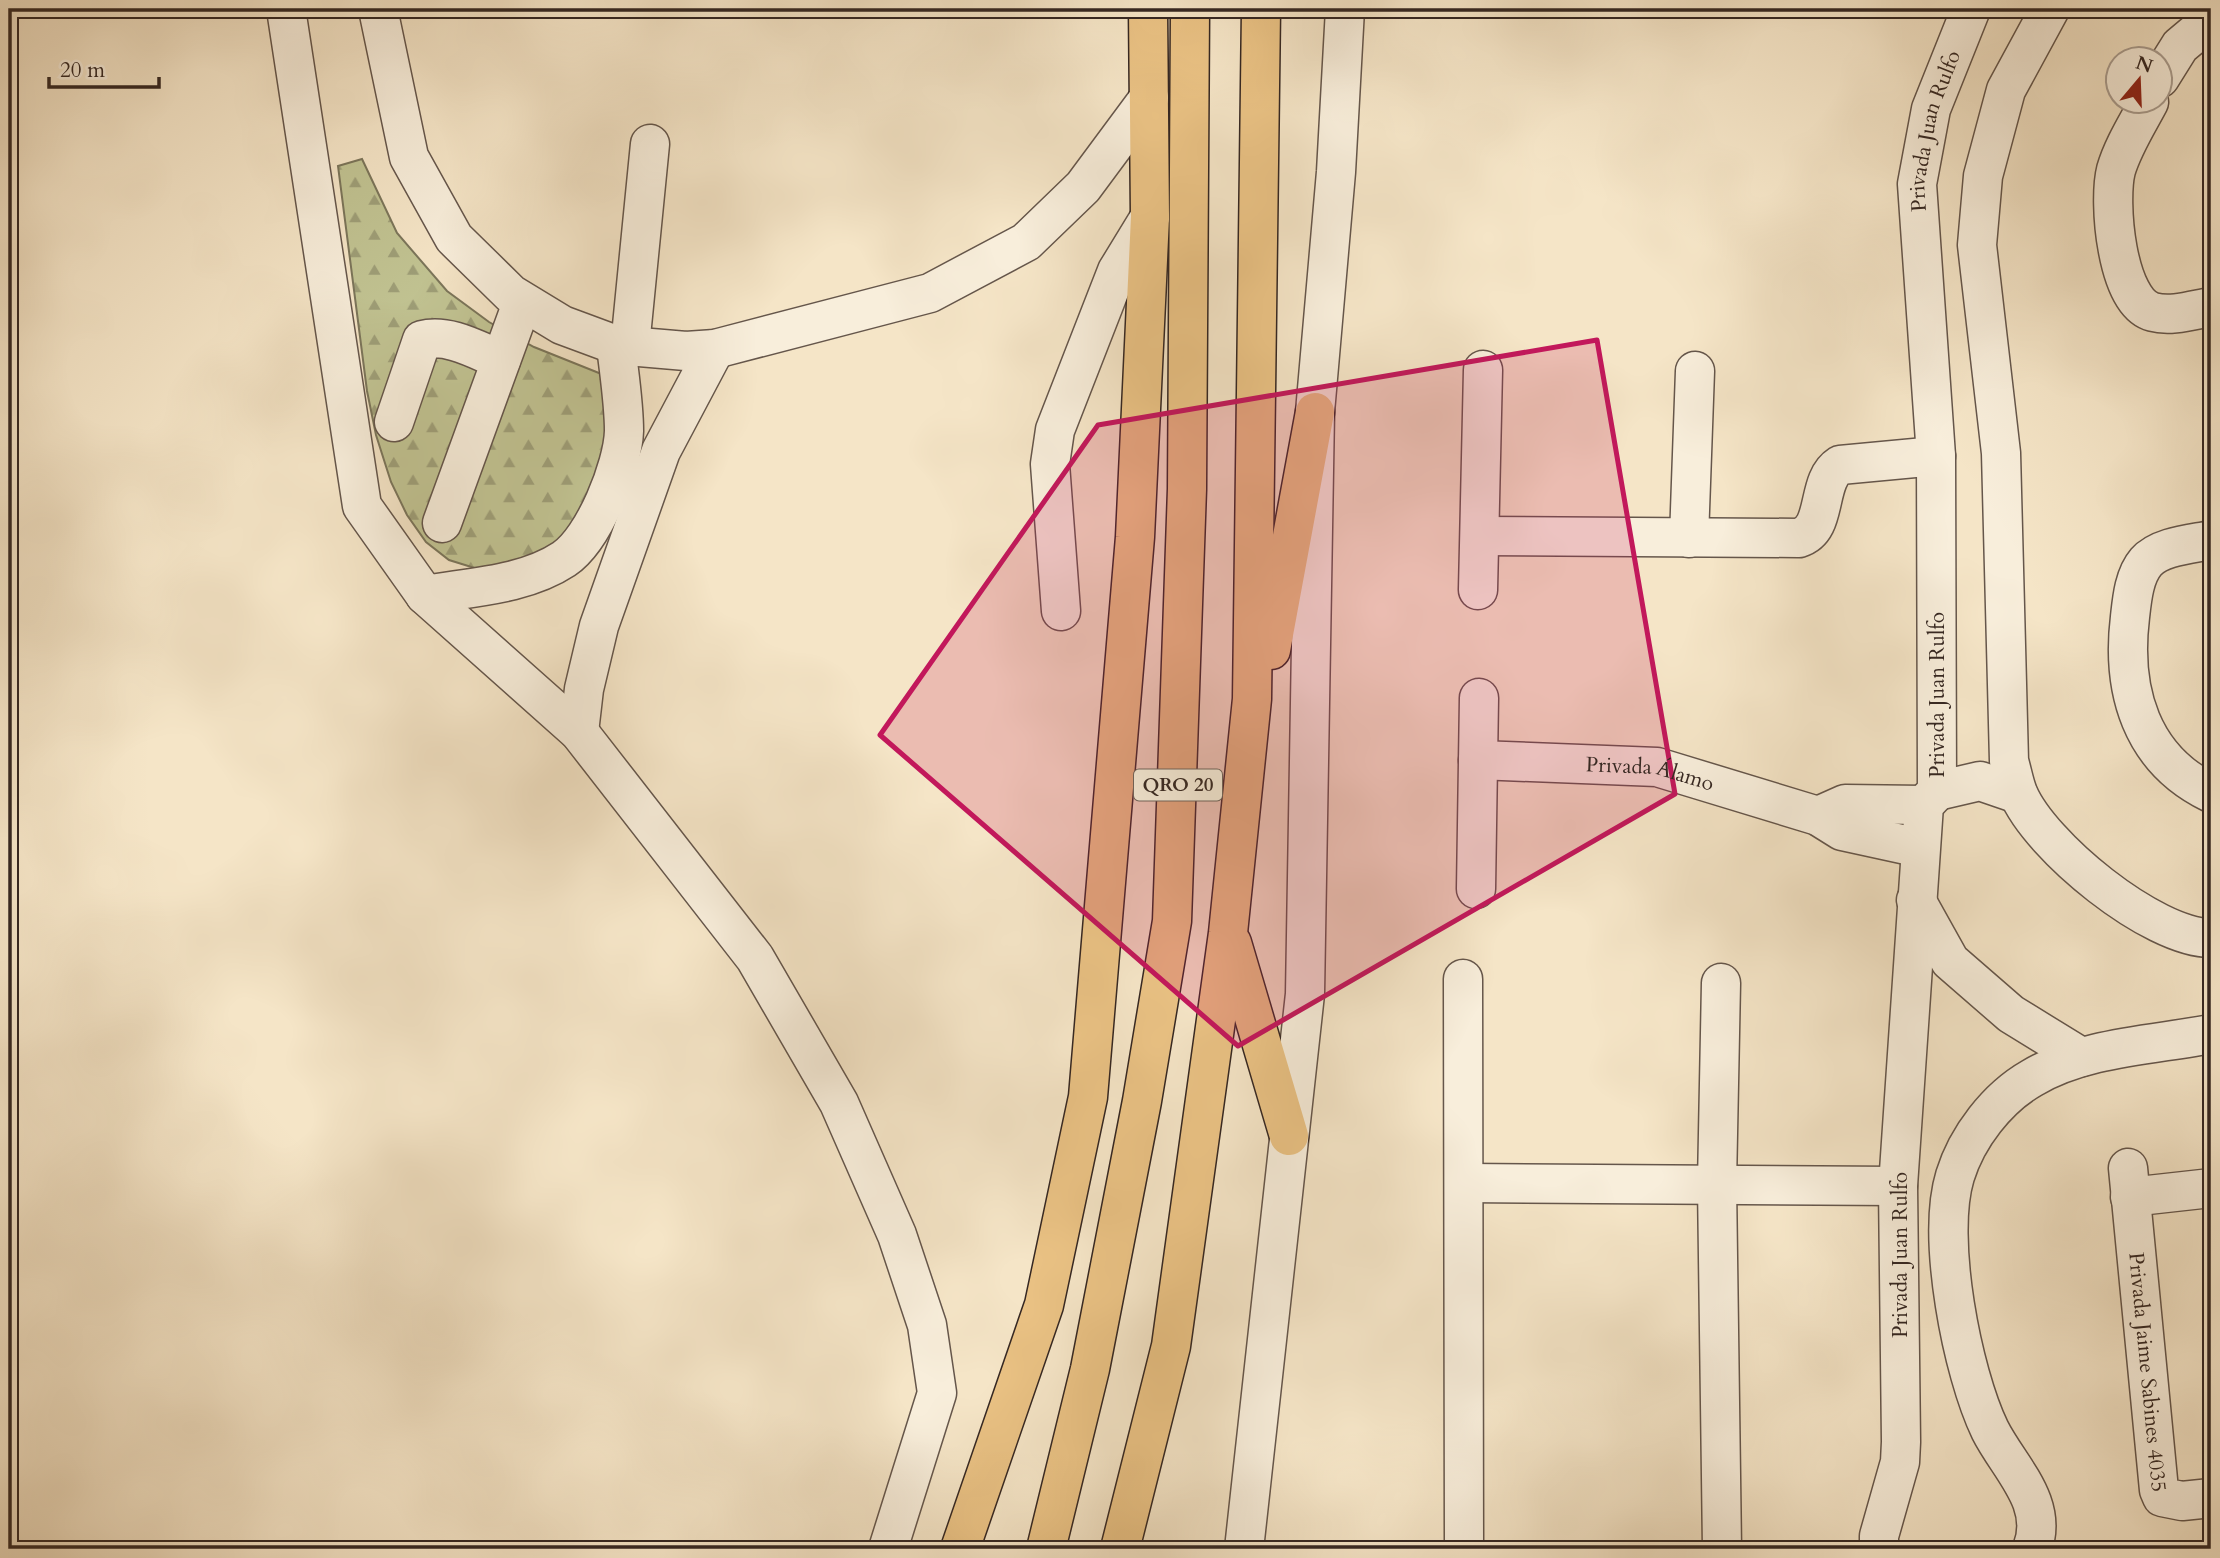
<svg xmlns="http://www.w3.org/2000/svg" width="2220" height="1558" font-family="Cardo,serif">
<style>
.forest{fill:url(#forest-firs);stroke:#7b755a;stroke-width:2}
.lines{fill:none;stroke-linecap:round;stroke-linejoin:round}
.minor-casing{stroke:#65564b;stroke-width:41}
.highway-casing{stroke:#352722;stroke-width:41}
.minor{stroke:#f8eedb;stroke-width:38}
.highway{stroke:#eac284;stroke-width:38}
.marked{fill:#c2185b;fill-opacity:0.2;stroke:#c2185b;stroke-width:5;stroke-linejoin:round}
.labels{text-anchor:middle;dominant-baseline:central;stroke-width:5;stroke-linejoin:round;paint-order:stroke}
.shield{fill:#f8eedb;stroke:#70635a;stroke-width:2}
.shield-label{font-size:19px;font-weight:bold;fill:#352722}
.street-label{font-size:21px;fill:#352722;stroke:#f8eedb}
</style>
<defs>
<pattern id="forest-firs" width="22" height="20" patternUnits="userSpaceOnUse" patternTransform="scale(1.75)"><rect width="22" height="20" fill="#c1c392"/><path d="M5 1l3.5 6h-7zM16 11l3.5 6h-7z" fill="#9e9e77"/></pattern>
</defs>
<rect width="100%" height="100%" fill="#f5e5c7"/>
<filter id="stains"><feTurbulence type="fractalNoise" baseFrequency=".00286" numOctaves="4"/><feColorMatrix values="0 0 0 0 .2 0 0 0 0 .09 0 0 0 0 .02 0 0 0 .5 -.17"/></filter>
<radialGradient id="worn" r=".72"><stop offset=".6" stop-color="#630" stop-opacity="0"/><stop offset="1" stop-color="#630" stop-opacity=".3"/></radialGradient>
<path class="forest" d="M362,159L397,233L447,291L489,322L534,347L604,375L611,430L600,472L562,544L523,561L481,570L449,560L426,542L407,515L391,482L376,435L367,391L338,166Z"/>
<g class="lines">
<g class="minor-casing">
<g id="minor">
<path d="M286,9L362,506L425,595L579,732L755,958L839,1103L897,1235L927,1325L937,1393L888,1549"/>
<path d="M378,9L409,157L454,238L511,294L562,325L616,345L686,351L715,349L930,293L1026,242L1083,187L1149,98"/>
<path d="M2050,9L2006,90L1983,176L1977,245L2001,453L2009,761C2012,771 2014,783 2018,793C2040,846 2152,938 2211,938"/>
<path d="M2160,78L2180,46L2211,20"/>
<path d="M2149,102C2138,123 2123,146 2116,170C2108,201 2116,302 2153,312C2171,317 2193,310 2211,307"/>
<path d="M630,346L650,144"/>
<path d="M394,422L422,340C448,333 477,350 501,360"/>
<path d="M442,523L522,303"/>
<path d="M1480,536L1799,538C1829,529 1815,481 1840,465L1936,456"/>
<path d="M1689,538L1695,371"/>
<path d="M2211,540C2192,544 2160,546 2146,562C2134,576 2132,599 2130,617C2121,691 2141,759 2211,793"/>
<path d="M1478,590L1483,370"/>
<path d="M425,595C471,587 525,585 564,559C594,539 623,466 624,431C624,403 619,373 616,345"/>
<path d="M1061,611L1050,464L1055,430L1117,271L1150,217"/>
<path d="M579,732L584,689L599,626L661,451L715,349"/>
<path id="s1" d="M1478,760L1657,767L1818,816L1842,831L1920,848"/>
<path d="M1937,791L1980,781L2018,794"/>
<path d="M1818,816L1845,804L1924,805"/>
<path d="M1476,889L1479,698"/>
<path d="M1916,900L1950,961L2011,1014L2081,1057"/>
<path d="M1463,979L1464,1549"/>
<path d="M1721,983L1717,1184L1722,1549"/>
<path id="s2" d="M2128,1168L2159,1490L2162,1497L2182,1501L2211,1498"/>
<path d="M1466,1183L1898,1186"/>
<path d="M2130,1197L2211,1188"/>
<path d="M1244,1549L1305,994L1315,412L1336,172L1345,9"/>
<path id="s3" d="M1879,1549V1536L1900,1462L1901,1442L1898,1186L1924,805L1937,791L1936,456L1917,184L1931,109L1971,9"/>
<path d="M2032,1549C2050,1503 2009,1468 1990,1430C1962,1372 1936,1238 1955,1176C1967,1137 1997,1098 2032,1078C2084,1047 2153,1045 2211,1034"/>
</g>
</g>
<g class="highway-casing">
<g id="highway">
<path d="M1271,650L1315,412"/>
<path d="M1232,943L1289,1136"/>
<path d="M960,1549L1044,1305L1088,1097L1135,537L1150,217L1148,9"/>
<path d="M1046,1549L1090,1369L1142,1101L1172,921L1187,489L1190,9"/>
<path d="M1120,1549L1171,1346L1228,933L1252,699L1261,9"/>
</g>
</g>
<use href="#minor" class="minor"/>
<use href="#highway" class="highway"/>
</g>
<path class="marked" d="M1597,340L1675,794L1238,1046L880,735L1098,425Z"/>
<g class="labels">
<rect class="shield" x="1134" y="769.5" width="88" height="31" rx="5"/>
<g class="shield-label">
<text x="1178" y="785">QRO 20</text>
</g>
<g class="street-label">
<text stroke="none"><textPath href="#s3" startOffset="1430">Privada Juan Rulfo</textPath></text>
<text transform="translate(1937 695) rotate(-90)">Privada Juan Rulfo</text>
<text stroke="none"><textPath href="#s1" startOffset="173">Privada Álamo</textPath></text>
<text transform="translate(1900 1255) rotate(-90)">Privada Juan Rulfo</text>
<text stroke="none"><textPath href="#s2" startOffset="205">Privada Jaime Sabines 4035</textPath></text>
</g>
</g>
<rect width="2220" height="1558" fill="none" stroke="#f5e5c7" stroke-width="35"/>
<rect x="10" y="10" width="2199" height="1537" fill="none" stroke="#352722" stroke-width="3.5"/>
<rect x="18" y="18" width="2185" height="1523" fill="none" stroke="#352722" stroke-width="2"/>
<g transform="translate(2139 80) rotate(19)"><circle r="33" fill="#f8eedb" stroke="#aa9e91" stroke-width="2"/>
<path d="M0-5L12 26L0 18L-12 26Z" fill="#8f2418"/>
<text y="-10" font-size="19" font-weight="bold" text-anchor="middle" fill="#352722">N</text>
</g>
<path d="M49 77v10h110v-10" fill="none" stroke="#352722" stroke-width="3.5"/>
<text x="60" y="77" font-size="21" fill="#352722" stroke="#f8eedb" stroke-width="5" paint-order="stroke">20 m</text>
<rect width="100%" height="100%" filter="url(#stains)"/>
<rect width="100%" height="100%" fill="url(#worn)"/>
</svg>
